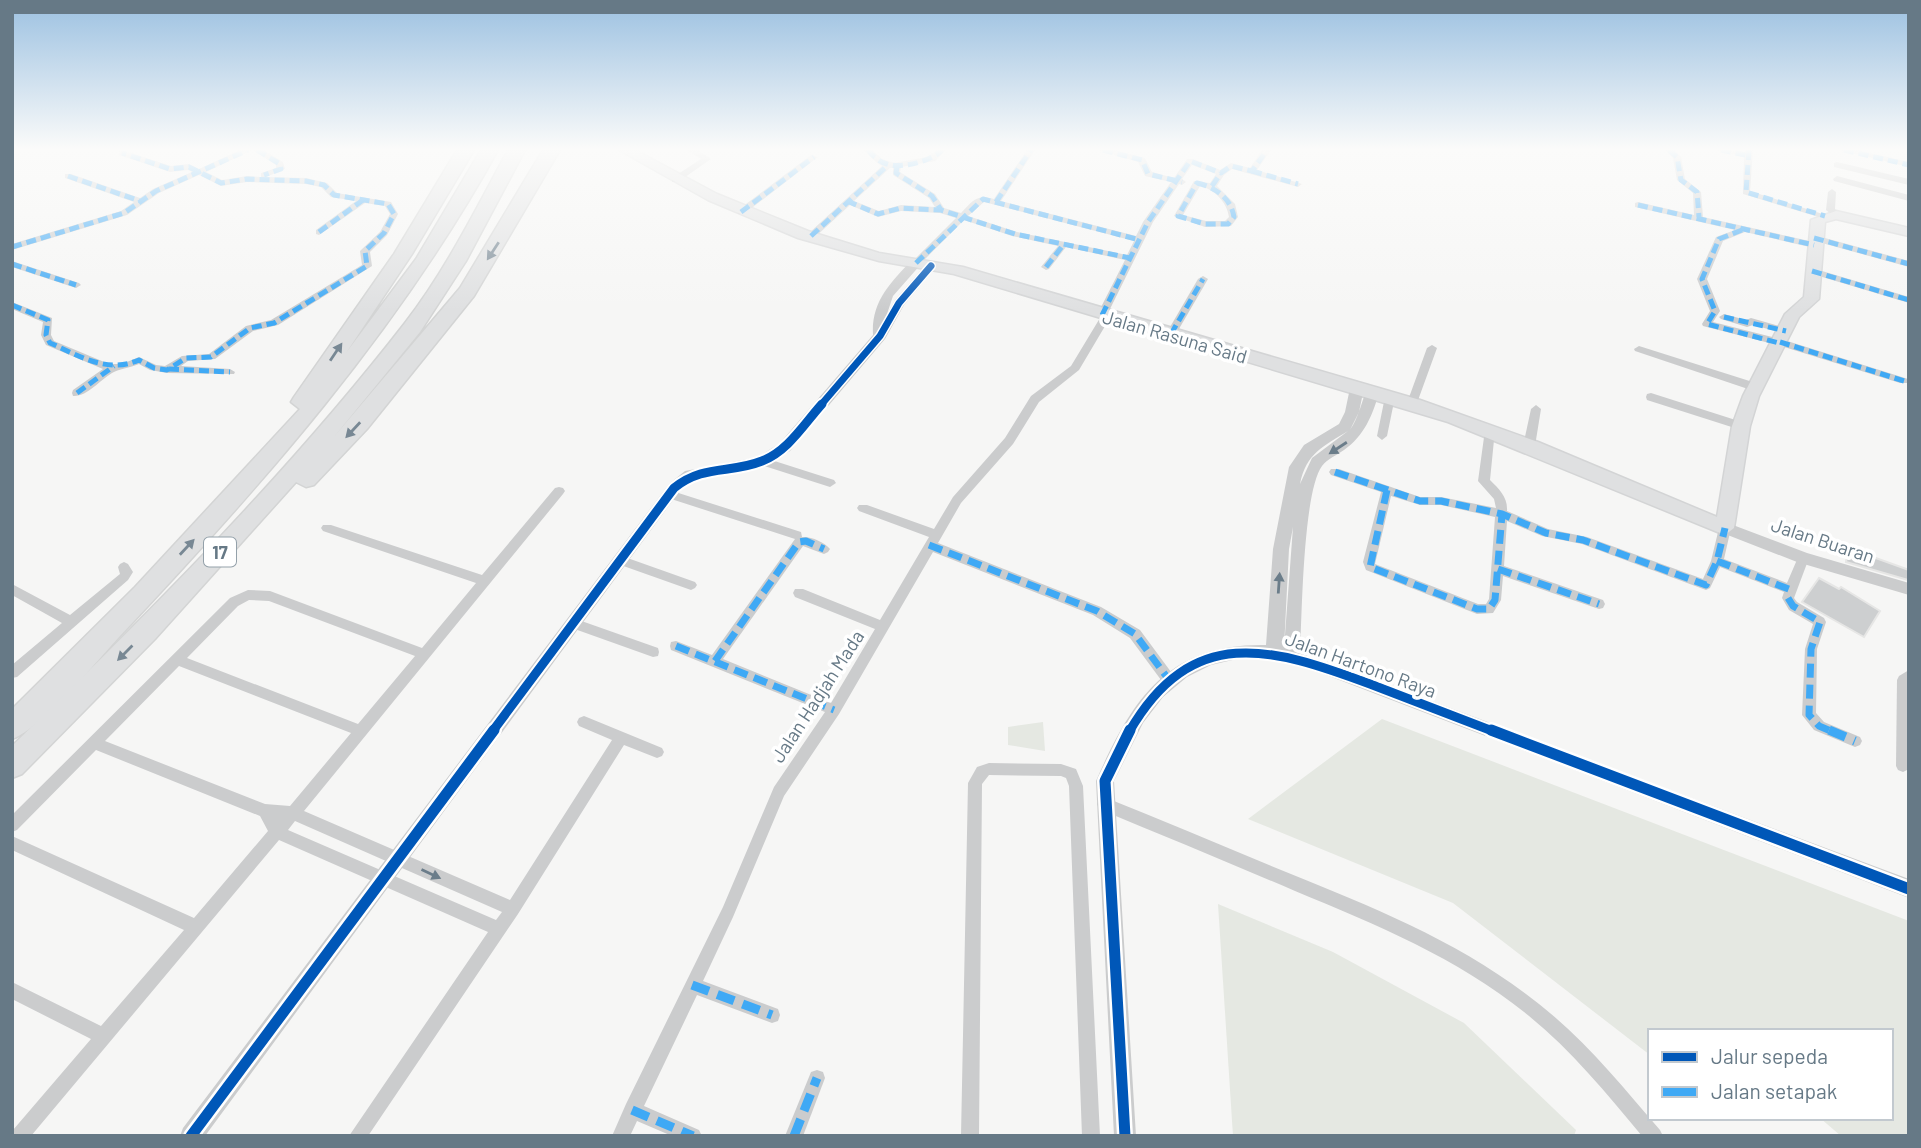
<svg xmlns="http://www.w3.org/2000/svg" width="1921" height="1148" font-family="Barlow,sans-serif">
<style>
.green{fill:#e5e8e2}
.building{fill:#cdcfd0;stroke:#e6e6e5;stroke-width:2}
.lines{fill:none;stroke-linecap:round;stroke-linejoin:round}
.secondary-casing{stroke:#d3d4d5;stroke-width:3}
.motorway-casing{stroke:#d3d4d4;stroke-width:3}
.minor{fill:#cbcccd;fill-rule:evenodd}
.tertiary{fill:#cbcccd;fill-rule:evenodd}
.secondary{fill:#dfe0e1;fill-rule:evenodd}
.motorway{fill:#dfe0e1;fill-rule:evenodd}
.quiet-far2{stroke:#3fa9f5;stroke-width:5;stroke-dasharray:10 5;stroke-linecap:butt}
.quiet-far1{stroke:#3fa9f5;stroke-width:7;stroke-dasharray:14 7;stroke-linecap:butt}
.quiet{stroke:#3fa9f5;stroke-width:9;stroke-dasharray:18 9;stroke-linecap:butt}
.cycleway-far2-casing{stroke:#fff;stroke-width:10}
.cycleway-far1-casing{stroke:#fff;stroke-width:13}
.cycleway-casing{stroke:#fff;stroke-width:16}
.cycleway-far2{stroke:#0057b8;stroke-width:7}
.cycleway-far1{stroke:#0057b8;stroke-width:9}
.cycleway{stroke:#0057b8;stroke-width:11}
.oneway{fill:#788894}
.oneway2{fill:#6b7d8a}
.labels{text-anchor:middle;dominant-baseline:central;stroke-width:7;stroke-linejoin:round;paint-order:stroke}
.shield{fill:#fff;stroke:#94a1aa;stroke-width:2}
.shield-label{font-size:18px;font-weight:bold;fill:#667986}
.street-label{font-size:19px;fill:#667986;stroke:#fff}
</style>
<rect width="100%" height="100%" fill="#f6f6f5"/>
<g class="green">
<path d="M1382,719L1909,921V1136H1841L1820,1118H1891V1031H1650V1055L1453,903L1248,819Z"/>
<path d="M1043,722L1045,751L1008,745V727Z"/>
<path d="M1218,904L1333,952L1464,1023L1576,1130L1574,1136H1233Z"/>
</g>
<g class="building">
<path d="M1848,548L1909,570L1908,580L1846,562Z"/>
<path d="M1819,578L1839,589L1841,587L1880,611L1864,637L1802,602Z"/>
</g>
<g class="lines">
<g class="secondary-casing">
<path id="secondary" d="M619,150H635L717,194L808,231L879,253L963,267L1420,400L1538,442L1717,517L1732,426L1743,396L1785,314L1804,297L1811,220L1836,211L1909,228V236L1836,219L1825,222L1819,299L1799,317L1759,396L1750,426L1734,528L1725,535L1448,422L954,274L879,261L798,238L708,200Z"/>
</g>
<g class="motorway-casing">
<g id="motorway">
<path d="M457,150H474L412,254L346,353L416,259L481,150H498C397,333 261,486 119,637C96,662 41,729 12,739V709L135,587L300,409L291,402L294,397L394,254Z"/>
<path d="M508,150H525L466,261L420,332L333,438L460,288L543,150H560L474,296L367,429L314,485L306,487L296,482L155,639L22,774L12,778V746C150,612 287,475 405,323C446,270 476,209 508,150Z"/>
</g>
</g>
<g class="minor">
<path d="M240,150H252L206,172L222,180L247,176L261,177V173L276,168V165L253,150H264L283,162L285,169L266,177L306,178L327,183L337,193L391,202L398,214L387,235L370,252L372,266L278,325L253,331L215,359L188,361L181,366L230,369L235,372L234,374L167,373L150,370L139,364C130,368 118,369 112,373C100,380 87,397 73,396L72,393L73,390L103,369L46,345L41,335L43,322L12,309V302L52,318L51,335L54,341L109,364H122L139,357L156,365L165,366L182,356L209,354L246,326L271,320L362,265L360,251L380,232L390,214L385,206L365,203L319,235L316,234V230L356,201L331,197L321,187L306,184L247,182L221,186L199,175L159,193L127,215L12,250V244L121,211L134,202L65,178V174H71L140,198L153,189L192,172L188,170L170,172L119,155V151H125L171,166L189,164L199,169Z"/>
<path d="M687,150H698L711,159L678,182H672V178L701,159Z"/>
<path d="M864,150H873L882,159L894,163L927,157L937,150H946L935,161L901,167L900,172L935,194L944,208L961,213C973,201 976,194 994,199L1027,150H1035L1001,201L1136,236L1143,222L1171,182L1145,176L1138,162L1099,150H1114L1145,158L1152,172L1174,178L1187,159H1193L1220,170L1231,163L1250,168L1262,150H1271L1257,170L1302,184L1298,187L1232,169L1224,175L1217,186L1235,204L1238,217L1231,226L1205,227L1174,216L1194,181L1210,183L1216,174L1192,165L1182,179L1186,182L1182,185L1179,184L1153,222L1108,313L1111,316L1079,370L1039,402L1013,444L961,503L938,543L1101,607L1140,630L1174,676L1176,680L1174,684L1169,686L1164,684L1130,638L1093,615L933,552L839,714L784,796L733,917L703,981L778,1009L780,1015L778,1021L772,1023L697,995L644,1106L699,1130L702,1136H672L637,1121L630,1136H612L626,1104L723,907L774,787L825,712L671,650L670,646L671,642L676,641L712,655L795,539L665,497L663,494L665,491L669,490L801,532L802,537C810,536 825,542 830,549L828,552L824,554L803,546L723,659L831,703L875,629L795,597L793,593L795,589H803L880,620L929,537L859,511L857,508L859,505H867L934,529L953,497L1005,438L1031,396L1071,366L1100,318L1097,315L1125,260L1066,247L1049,269L1046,270L1041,267L1058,246L1012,236L964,220L919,265L916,266L911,263L956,218L940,213L901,211L878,217L850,205L814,238H808V234L882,166L876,162ZM890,168H893V175L929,198L935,207L901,205L879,211L854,201ZM1200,186C1214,189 1227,202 1229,217L1225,221H1206L1183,215ZM984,202L1134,241L1127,255L1017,232L968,216Z"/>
<path d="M1665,150H1674L1681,157L1685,179L1701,192L1703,217L1814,242L1819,245L1814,248L1745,232L1723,241L1707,279L1720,311L1713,322L1784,340L1908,379V383H1900L1781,346L1703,326L1702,324L1710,311L1697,279L1716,237L1735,230L1635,207V203L1638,202L1694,215L1693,193L1677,180L1673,158Z"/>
<path d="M1717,150L1745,152V150H1753L1750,191L1829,216L1822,218L1743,194L1744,157Z"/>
<path d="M1840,150H1857L1909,162V167Z"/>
<path d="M811,155L818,157L744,214H738V210Z"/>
<path d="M1837,162L1909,179V185L1834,167V163Z"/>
<path d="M1837,176L1909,195V201L1834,181L1833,179Z"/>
<path d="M1832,189L1836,192L1835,209L1840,215L1836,218L1826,210L1828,192Z"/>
<path d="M1814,235L1909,261V267L1811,240L1809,238Z"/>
<path d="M12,261L79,283L81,285L76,288L73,287L12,267Z"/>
<path d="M1812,268L1909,297V303L1809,273L1807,271Z"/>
<path d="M1203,276L1208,279L1176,334L1171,337L1167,336L1166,334L1198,279Z"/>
<path d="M1724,314L1746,320L1751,318L1790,329L1791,331L1786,334L1753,325L1747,327L1721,319L1719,317Z"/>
<path d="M1432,345L1437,348L1417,403L1416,406H1408L1407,403L1427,348Z"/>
<path d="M1639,346L1759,384L1760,387L1759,390H1751L1635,351L1634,349Z"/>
<path d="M1390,393L1395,397L1387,436L1382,440L1377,436L1385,397Z"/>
<path d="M1651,393L1745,423L1746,426L1741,430L1647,400L1646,397L1647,394Z"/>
<path d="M1536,405L1541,409L1535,446L1529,450L1523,446L1531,409Z"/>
<path d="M1490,426L1495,430L1490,480C1499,489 1508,497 1507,511L1548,529L1587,537L1703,579L1711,561L1719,528L1725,524L1731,528L1724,559L1787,583L1799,555H1807L1809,558L1794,598L1797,602L1824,618L1826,622L1817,649L1816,713L1824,722L1860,737L1862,741L1860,745L1855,747L1814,730L1802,715L1805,649L1813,624L1789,610L1782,598L1784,592L1720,567L1710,588L1706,590L1582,544L1542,536L1507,521L1504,566L1603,600L1605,604L1603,608L1599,609L1503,576L1501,600L1493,613L1477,614L1366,570L1363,562L1381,492L1331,475L1329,472L1331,469H1339L1420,497H1441L1496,508L1494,499L1478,481L1485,430ZM1391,496L1420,505H1441L1495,517L1489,599L1486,604H1478L1375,564Z"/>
<path d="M762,457L834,480L836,483L830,487L758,464L756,461L758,458Z"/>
<path d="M559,487L563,488L565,491L563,494L304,811L510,900L612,740L579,726L577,722L579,718L584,716L589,718L662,748L664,752L662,756L657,758L624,745L518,914L368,1136H349L488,932L279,840L31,1136H12L13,1130L91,1039L12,999V982L101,1026L184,930L12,850V836L194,918L268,831L260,816L96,750L17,830L12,832V815L230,598L248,590L270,591L422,648L476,583L323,531L321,528L323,525H331L482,575L555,488ZM249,600L269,601L415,656L358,724L187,658L238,606ZM179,666L351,733L290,806L265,804L105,741ZM295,821L502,912L496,920L288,830Z"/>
<path d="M619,555L695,582L697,585L695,588L691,590L615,563L613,560L615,557Z"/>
<path d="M124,562L128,564L133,572L128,580L17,677L12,678V665L62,623L12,595V584L70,615L120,574L118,567L120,564Z"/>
<path d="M573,618L658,648L659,652L658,656L653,657L569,627L567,623L569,619Z"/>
<path d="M1909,670V769L1903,772L1898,770L1896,766L1897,680L1899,676Z"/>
<path d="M989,763L1061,764L1076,769L1083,786L1100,1136H1082L1069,786L1066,778L1061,776L989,775L982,784L979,1136H961L968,783L977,767Z"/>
<path d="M1104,797C1165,821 1225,847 1286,872C1377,909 1461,942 1539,1004C1585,1040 1622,1086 1660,1130L1663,1136H1642C1607,1094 1572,1051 1529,1016C1458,958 1379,926 1295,891C1230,863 1164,836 1099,809L1097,804L1099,799Z"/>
<path d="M817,1070L823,1072L825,1078L803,1136H785L811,1072Z"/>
</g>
<g class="tertiary">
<path d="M916,259L922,263L893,296L887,314L895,300L927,263L931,262L937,266L904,305L885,339L790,451L767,465L694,479L679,492L205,1136H180L183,1128L669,484L685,471L758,457L780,443L873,335C871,302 890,283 912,260Z"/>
<path d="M1357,383L1364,388L1359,412L1350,430C1359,417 1361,403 1367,389H1377L1379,392C1373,415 1364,436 1344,450C1337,455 1327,459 1322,466C1303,492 1302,615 1300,652L1909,879V898L1308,668L1271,659H1237L1211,665L1187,677L1163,697L1143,723L1114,781L1136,1136H1114L1096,781C1132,699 1168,643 1266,645L1273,549L1289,467L1304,445L1339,424L1345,412L1350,388ZM1348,431L1312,458L1300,484C1306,453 1324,446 1348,431ZM1293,527L1284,648L1289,549Z"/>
<path d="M1725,522L1807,553L1909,583V595L1797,562L1720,532L1717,528Z"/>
</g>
<use href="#secondary" class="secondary"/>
<use href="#motorway" class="motorway"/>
<g class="quiet-far2">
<path d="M257,150L280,164L281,169L264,175"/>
<path d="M868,150C873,156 879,162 887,164C902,169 932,161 942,150"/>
<path d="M1103,150L1142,160L1148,174L1182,182"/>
<path d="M1669,150L1677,157L1681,180L1697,192L1699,217"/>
<path d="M1721,150L1750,156"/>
<path d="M1749,150L1746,192L1825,216"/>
<path d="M1844,150L1909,165"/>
<path d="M897,167L896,173L932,196L941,210"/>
<path d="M1252,171L1298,184"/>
<path d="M68,176L140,201"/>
<path d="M1197,183C1215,187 1231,198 1234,217L1228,224H1205L1178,216Z"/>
<path d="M1212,186L1221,173"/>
<path d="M847,201L878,214L901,208L941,210L1015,234L1130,258"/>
<path d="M996,202L1031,150"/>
<path d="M1638,205L1814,245"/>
<path d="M741,212L814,157"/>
<path d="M1742,230L1719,239L1702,279L1715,311L1707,324L1779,343"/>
<path d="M319,232L363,200"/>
<path d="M811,236L888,165"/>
<path d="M1814,238L1909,264"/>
<path d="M12,247L124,213L156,191L248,150"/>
<path d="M916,263L983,199L1140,240"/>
<path d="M12,264L76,285"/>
<path d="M1046,267L1064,244"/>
<path d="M1812,271L1909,300"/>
<path d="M12,305L48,320L46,335L50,343C80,356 107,374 139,360L154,368L167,370L186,358L211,357L250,328L274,323L367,266L365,251L384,233L394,214L388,204L334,195L324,185L306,181L247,179L221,183L189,167L170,169L122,153"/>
<path d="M1102,315L1148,222L1190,161L1221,173L1231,166L1252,171L1267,150"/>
<path d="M1724,317L1786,331"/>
<path d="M1171,334L1203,279"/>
<path d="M1780,342L1904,381"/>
<path d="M169,369L230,372"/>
<path d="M77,393L114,366"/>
</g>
<g class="quiet-far1">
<path d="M1335,472L1420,501H1441L1502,514L1546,533L1583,540L1706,585L1717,561L1725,528"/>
<path d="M1387,490L1370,567L1477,609H1489L1495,600L1502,514"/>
<path d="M929,545L1097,611L1135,634L1169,680"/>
<path d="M1717,561L1791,590"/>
<path d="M1498,569L1599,604"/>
<path d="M1788,598L1793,606L1820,622L1811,649L1809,715L1819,726L1833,732"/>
<path d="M676,646L834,710"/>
<path d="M715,661L799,542L806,541L824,549"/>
</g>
<g class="quiet">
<path d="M1829,730L1855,741"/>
<path d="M692,985L772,1015"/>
<path d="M632,1110L693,1136"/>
<path d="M794,1136L817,1078"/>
</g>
<g class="cycleway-far2-casing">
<path id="cycleway-far2" d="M820,406L880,336L899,303L931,266"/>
</g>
<g class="cycleway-far1-casing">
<g id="cycleway-far1">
<path d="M492,732L674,488C704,464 730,474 762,461C788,451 804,424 822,404"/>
<path d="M1129,732C1192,623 1271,647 1370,684C1412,700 1453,716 1495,732"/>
</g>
</g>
<g class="cycleway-casing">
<g id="cycleway">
<path d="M1491,730L1909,889"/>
<path d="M191,1136L494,730"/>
<path d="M1125,1136L1105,781L1130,730"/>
</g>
</g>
<use href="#cycleway-far2" class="cycleway-far2"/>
<use href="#cycleway-far1" class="cycleway-far1"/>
<use href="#cycleway" class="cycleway"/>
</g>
<defs><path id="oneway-solid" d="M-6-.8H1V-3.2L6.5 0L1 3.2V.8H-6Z" transform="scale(1.75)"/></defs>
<g class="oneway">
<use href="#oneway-solid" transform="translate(493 251) rotate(123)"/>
<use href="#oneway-solid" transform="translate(336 352) rotate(-56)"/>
<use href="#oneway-solid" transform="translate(353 430) rotate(133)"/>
<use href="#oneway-solid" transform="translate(187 547) rotate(-47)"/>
<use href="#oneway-solid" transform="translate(125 653) rotate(135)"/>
</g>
<g class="oneway2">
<use href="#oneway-solid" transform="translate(1338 448) rotate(147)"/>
<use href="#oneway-solid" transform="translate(1279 583) rotate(-86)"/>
<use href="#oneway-solid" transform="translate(431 874) rotate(25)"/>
</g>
<linearGradient id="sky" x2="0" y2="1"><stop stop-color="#9cc1e1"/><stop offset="0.48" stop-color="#fbfbfa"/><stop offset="1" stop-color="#fbfbfa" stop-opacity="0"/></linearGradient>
<rect width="1921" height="311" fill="url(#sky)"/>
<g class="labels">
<rect class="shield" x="204" y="537.5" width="32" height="29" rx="5"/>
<g class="shield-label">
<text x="220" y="552">17</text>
</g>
<g class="street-label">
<text transform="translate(1175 336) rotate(16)">Jalan Rasuna Said</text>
<text transform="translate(1823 540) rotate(18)">Jalan Buaran</text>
<text transform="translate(1361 664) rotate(20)">Jalan Hartono Raya</text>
<text transform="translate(817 696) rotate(-57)">Jalan Hadjah Mada</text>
</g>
</g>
<rect width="1921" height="1148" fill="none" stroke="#667986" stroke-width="28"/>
<rect x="1648" y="1029" width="245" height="91" fill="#ffffff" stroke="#c2c9cf" stroke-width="2"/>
<rect x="1662" y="1052" width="35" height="10" fill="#0057b8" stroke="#c2c9cf" stroke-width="2"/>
<text x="1711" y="1064" font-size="21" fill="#667986">Jalur sepeda</text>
<rect x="1662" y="1087" width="35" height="10" fill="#3fa9f5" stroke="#c2c9cf" stroke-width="2"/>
<text x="1711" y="1099" font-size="21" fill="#667986">Jalan setapak</text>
</svg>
